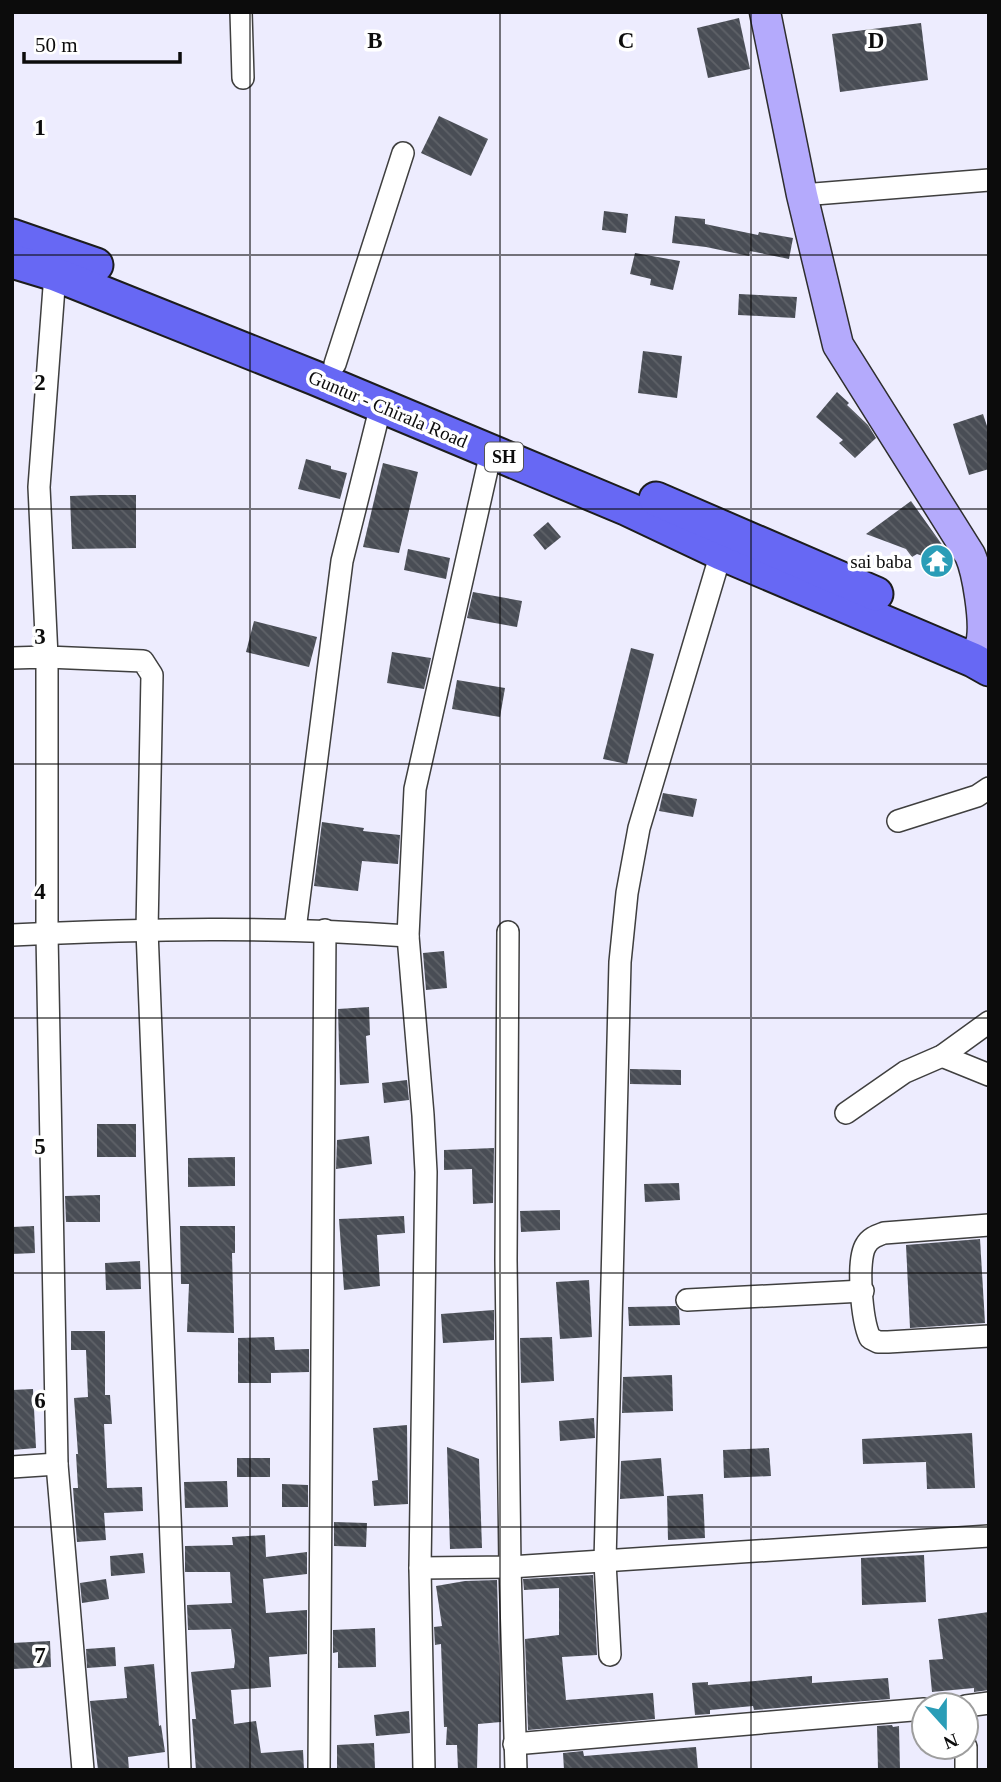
<svg xmlns="http://www.w3.org/2000/svg" width="1001" height="1782" font-family="Georgia,serif">
<style>
.building{fill:url(#building-back-hatch)}
.lines{fill:none;stroke-linecap:round;stroke-linejoin:round}
.street-casing{stroke:#3f3f3f;stroke-width:24}
.secondary-casing{stroke:#2e2e2e;stroke-width:33}
.primary-casing{stroke:#1d1d1d;stroke-width:37}
.street{stroke:#fff;stroke-width:21}
.secondary{stroke:#b4aafc;stroke-width:30}
.primary{stroke:#6768f4;stroke-width:33}
.grid{fill:none;stroke:#0c0c0c;stroke-width:2;stroke-opacity:0.55}
.labels{text-anchor:middle;dominant-baseline:central;stroke-width:7;stroke-linejoin:round;paint-order:stroke}
.shield{fill:#fff;stroke:#555;stroke-width:2}
.shield-label{font-size:18px;font-weight:bold;fill:#0c0c0c}
.street-label{font-size:19px;fill:#0c0c0c;stroke:#fff}
.poi-label{font-size:19px;fill:#0c0c0c;stroke:#fff;text-anchor:end}
.grid-label{font-size:23px;text-anchor:middle;font-weight:bold;fill:#0c0c0c;stroke:#fff;stroke-width:7;stroke-linejoin:round;paint-order:stroke}
</style>
<defs>
<pattern id="building-back-hatch" width="6" height="6" patternUnits="userSpaceOnUse" patternTransform="scale(1.75)"><rect width="6" height="6" fill="#494d55"/><path d="M-1 5l2 2M0 0l6 6M5-1l2 2" fill="none" stroke="#5f6268"/></pattern>
</defs>
<rect width="100%" height="100%" fill="#edecfe"/>
<g class="building">
<path d="M739,18L750,69L708,78L697,28Z"/>
<path d="M921,23L928,80L840,92L832,34Z"/>
<path d="M439,116L488,139L471,176L421,153Z"/>
<path d="M604,211L628,214L626,233L602,230Z"/>
<path d="M675,216L705,219V224L758,235L759,232L793,238L789,259L750,251L749,256L706,247L672,243Z"/>
<path d="M635,253L680,261L673,290L650,285L651,279L630,274Z"/>
<path d="M739,294L797,297L795,318L738,315Z"/>
<path d="M643,351L682,356L677,398L638,393Z"/>
<path d="M837,392L849,403L847,405L868,425L876,438L855,458L839,443L843,440L816,417Z"/>
<path d="M983,414L989,432V469L969,475L953,424Z"/>
<path d="M306,459L331,466V469L347,473L340,499L298,489Z"/>
<path d="M383,463L418,472L399,553L363,547Z"/>
<path d="M100,495H136V548L72,549L70,496Z"/>
<path d="M911,501L948,553L937,561L917,554L912,557L906,549L866,534Z"/>
<path d="M548,522L561,537L545,550L533,535Z"/>
<path d="M408,549L450,558L446,579L404,570Z"/>
<path d="M473,592L522,601L517,627L467,618Z"/>
<path d="M254,621L317,637L309,667L246,652Z"/>
<path d="M631,648L654,654L627,764L603,759Z"/>
<path d="M392,652L431,658L424,689L387,683Z"/>
<path d="M457,680L505,688L500,717L452,709Z"/>
<path d="M663,793L697,799L693,817L659,811Z"/>
<path d="M322,822L364,828L363,831L400,835L398,864L362,861L358,891L314,886Z"/>
<path d="M444,951L447,988L426,990L423,953Z"/>
<path d="M369,1007L370,1035L366,1036L369,1083L340,1085L338,1009Z"/>
<path d="M630,1069L681,1070V1085L630,1084Z"/>
<path d="M407,1080L409,1100L384,1103L382,1083Z"/>
<rect x="97" y="1124" width="39" height="33"/>
<path d="M369,1136L372,1164L336,1169L337,1140Z"/>
<path d="M494,1148L493,1203L473,1204L472,1169L444,1170V1150Z"/>
<path d="M235,1157V1186L188,1187V1158Z"/>
<path d="M679,1183L680,1200L645,1202L644,1184Z"/>
<path d="M100,1195V1222H66L65,1196Z"/>
<path d="M560,1210V1230L521,1232L520,1211Z"/>
<path d="M404,1216L405,1233L377,1235L380,1286L344,1290L339,1219Z"/>
<path d="M34,1226L35,1253L12,1254V1227Z"/>
<path d="M180,1226H235V1253H232L234,1333L187,1332L189,1284H181Z"/>
<path d="M980,1239L985,1323L910,1328L906,1245Z"/>
<path d="M140,1261L141,1289L106,1290L105,1263Z"/>
<path d="M589,1280L592,1337L560,1339L556,1282Z"/>
<path d="M676,1306L679,1310L680,1325L629,1326L628,1307Z"/>
<path d="M494,1310V1340L443,1343L441,1314Z"/>
<path d="M71,1331H105V1395H110L112,1424H104L107,1488L142,1487L143,1511L104,1513L106,1540L77,1542L73,1488H78L76,1454H78L74,1398L88,1397L86,1350H71Z"/>
<path d="M274,1337L275,1350L309,1349V1372L271,1373V1383H238V1338Z"/>
<path d="M552,1337L554,1381L521,1383L520,1338Z"/>
<path d="M672,1375L673,1411L622,1413L623,1377Z"/>
<path d="M33,1389L36,1448L12,1450V1390Z"/>
<path d="M594,1418L595,1438L560,1441L559,1421Z"/>
<path d="M407,1425L408,1504L374,1506L372,1481L378,1480L373,1428Z"/>
<path d="M972,1433L975,1488L927,1489L926,1462L863,1464L862,1439Z"/>
<path d="M447,1447L479,1459L482,1548L450,1549Z"/>
<path d="M769,1448L771,1476L724,1478L723,1450Z"/>
<rect x="237" y="1458" width="33" height="19"/>
<path d="M661,1458L664,1496L620,1499L621,1461Z"/>
<path d="M227,1481L228,1507L185,1508L184,1482Z"/>
<path d="M282,1484L308,1485V1507H282Z"/>
<path d="M703,1494L705,1538L668,1540L667,1496Z"/>
<path d="M334,1522L367,1523L366,1547L334,1546Z"/>
<path d="M265,1535L266,1557L307,1552V1574L263,1579L266,1613L307,1610V1654L269,1657L271,1687L231,1690L234,1724L256,1721L261,1753L303,1750L304,1770H196L192,1719H196L191,1672L234,1668L235,1661L231,1629L188,1630L187,1605L232,1603L230,1572H185V1546L233,1545L232,1537Z"/>
<path d="M143,1553L145,1573L111,1576L110,1556Z"/>
<path d="M924,1555L926,1602L862,1605L861,1558Z"/>
<path d="M593,1575L597,1655L562,1657L566,1700L653,1693L655,1719L528,1730L525,1639L559,1635V1588L524,1590L523,1579Z"/>
<path d="M106,1579L109,1599L82,1603L80,1583Z"/>
<path d="M497,1580L501,1722L478,1724L477,1770H458L457,1745H446L447,1727H444L441,1644L435,1645L434,1627L442,1626L436,1586L465,1581Z"/>
<path d="M989,1612V1690L974,1692V1688L932,1692L929,1660L943,1659L938,1619Z"/>
<path d="M375,1628L376,1667L338,1668V1652L333,1653V1630Z"/>
<path d="M50,1641L51,1667L13,1669L12,1643Z"/>
<path d="M115,1647L116,1666L87,1668L86,1649Z"/>
<path d="M154,1664L159,1726L161,1725L165,1752L128,1757L129,1770H98L90,1701L127,1698L124,1667Z"/>
<path d="M812,1676V1683L888,1678L890,1699L754,1710L753,1706L710,1710V1714L695,1715L692,1683L708,1682V1685Z"/>
<path d="M409,1711L410,1733L376,1736L374,1715Z"/>
<path d="M892,1725L893,1727L899,1726L900,1770H878L877,1726Z"/>
<path d="M374,1743L375,1769L337,1770V1745Z"/>
<path d="M696,1747L698,1770H564L563,1753L583,1751L584,1756Z"/>
</g>
<g class="lines">
<g class="street-casing">
<g id="street">
<path d="M241,12L243,78"/>
<path d="M802,195L989,180"/>
<path d="M55,274L39,487L47,657L143,661L152,675L147,930L180,1770"/>
<path d="M335,364L403,153"/>
<path d="M12,658L47,657V934L57,1464L83,1770"/>
<path d="M898,821L977,796L989,788"/>
<path d="M295,930L342,561L381,405"/>
<path d="M508,932L506,1260L510,1567L516,1770"/>
<path d="M12,935C144,929 276,926 408,936"/>
<path d="M942,1056L989,1075"/>
<path d="M846,1113L905,1072L942,1056L989,1022"/>
<path d="M989,1225L884,1233C876,1236 870,1238 866,1245C856,1260 862,1321 870,1338L878,1342H888L989,1336"/>
<path d="M687,1300L863,1291"/>
<path d="M12,1467L57,1464"/>
<path d="M420,1568L510,1567L989,1536"/>
<path d="M610,1655L605,1562L620,962L627,893L639,828L721,553"/>
<path d="M966,1706L989,1703"/>
<path d="M514,1744L924,1709"/>
<path d="M966,1747V1770"/>
<path d="M319,1770L325,930"/>
<path d="M424,1770L420,1568L426,1172L423,1115L408,936L415,789L491,452"/>
</g>
</g>
<g class="secondary-casing">
<path id="secondary" d="M765,12L802,195L838,345L970,555C978,573 985,620 982,639C981,646 976,653 973,660"/>
</g>
<g class="primary-casing">
<g id="primary">
<path d="M12,236L96,265"/>
<path d="M12,261L55,274L315,378L628,509L721,553L973,660L989,669"/>
<path d="M656,499L876,594"/>
</g>
</g>
<use href="#street" class="street"/>
<use href="#secondary" class="secondary"/>
<use href="#primary" class="primary"/>
</g>
<path class="grid" d="M250,12V1770M500,12V1770M751,12V1770M12,255H989M12,509H989M12,764H989M12,1018H989M12,1273H989M12,1527H989"/>
<defs>
<g id="temple-disc" transform="scale(1.75)"><circle r="9.5" fill="#2a9db7" stroke="#fff"/><path d="M0-6L5-2H3V0L6.5 2.5H4V6H1.5V3h-3V6H-4V2.5H-6.5L-3 0V-2H-5Z" fill="#fff"/></g>
</defs>
<g fill-rule="evenodd">
<use href="#temple-disc" x="937" y="561"/>
</g>
<g class="labels">
<rect class="shield" x="485" y="442.5" width="38" height="29" rx="5"/>
<g class="shield-label">
<text x="504" y="457">SH</text>
</g>
<g class="street-label">
<text transform="translate(388 409) rotate(23)">Guntur - Chirala Road</text>
</g>
<g class="poi-label">
<text x="912" y="561">sai baba</text>
</g>
</g>
<g class="grid-label">
<text x="375" y="48">B</text>
<text x="626" y="48">C</text>
<text x="876" y="48">D</text>
<text x="40" y="135">1</text>
<text x="40" y="390">2</text>
<text x="40" y="644">3</text>
<text x="40" y="899">4</text>
<text x="40" y="1154">5</text>
<text x="40" y="1408">6</text>
<text x="40" y="1663">7</text>
</g>
<rect width="1001" height="1782" fill="none" stroke="#0c0c0c" stroke-width="28"/>
<g transform="translate(945 1726) rotate(159)"><circle r="33" fill="#ffffff" stroke="#9e9e9e" stroke-width="2"/>
<path d="M0-5L12 26L0 18L-12 26Z" fill="#2a9db7"/>
<text y="-10" font-size="19" font-weight="bold" text-anchor="middle" fill="#0c0c0c">N</text>
</g>
<path d="M24 52v10h156v-10" fill="none" stroke="#0c0c0c" stroke-width="3.5"/>
<text x="35" y="52" font-size="21" fill="#0c0c0c" stroke="#ffffff" stroke-width="5" paint-order="stroke">50 m</text>
</svg>
